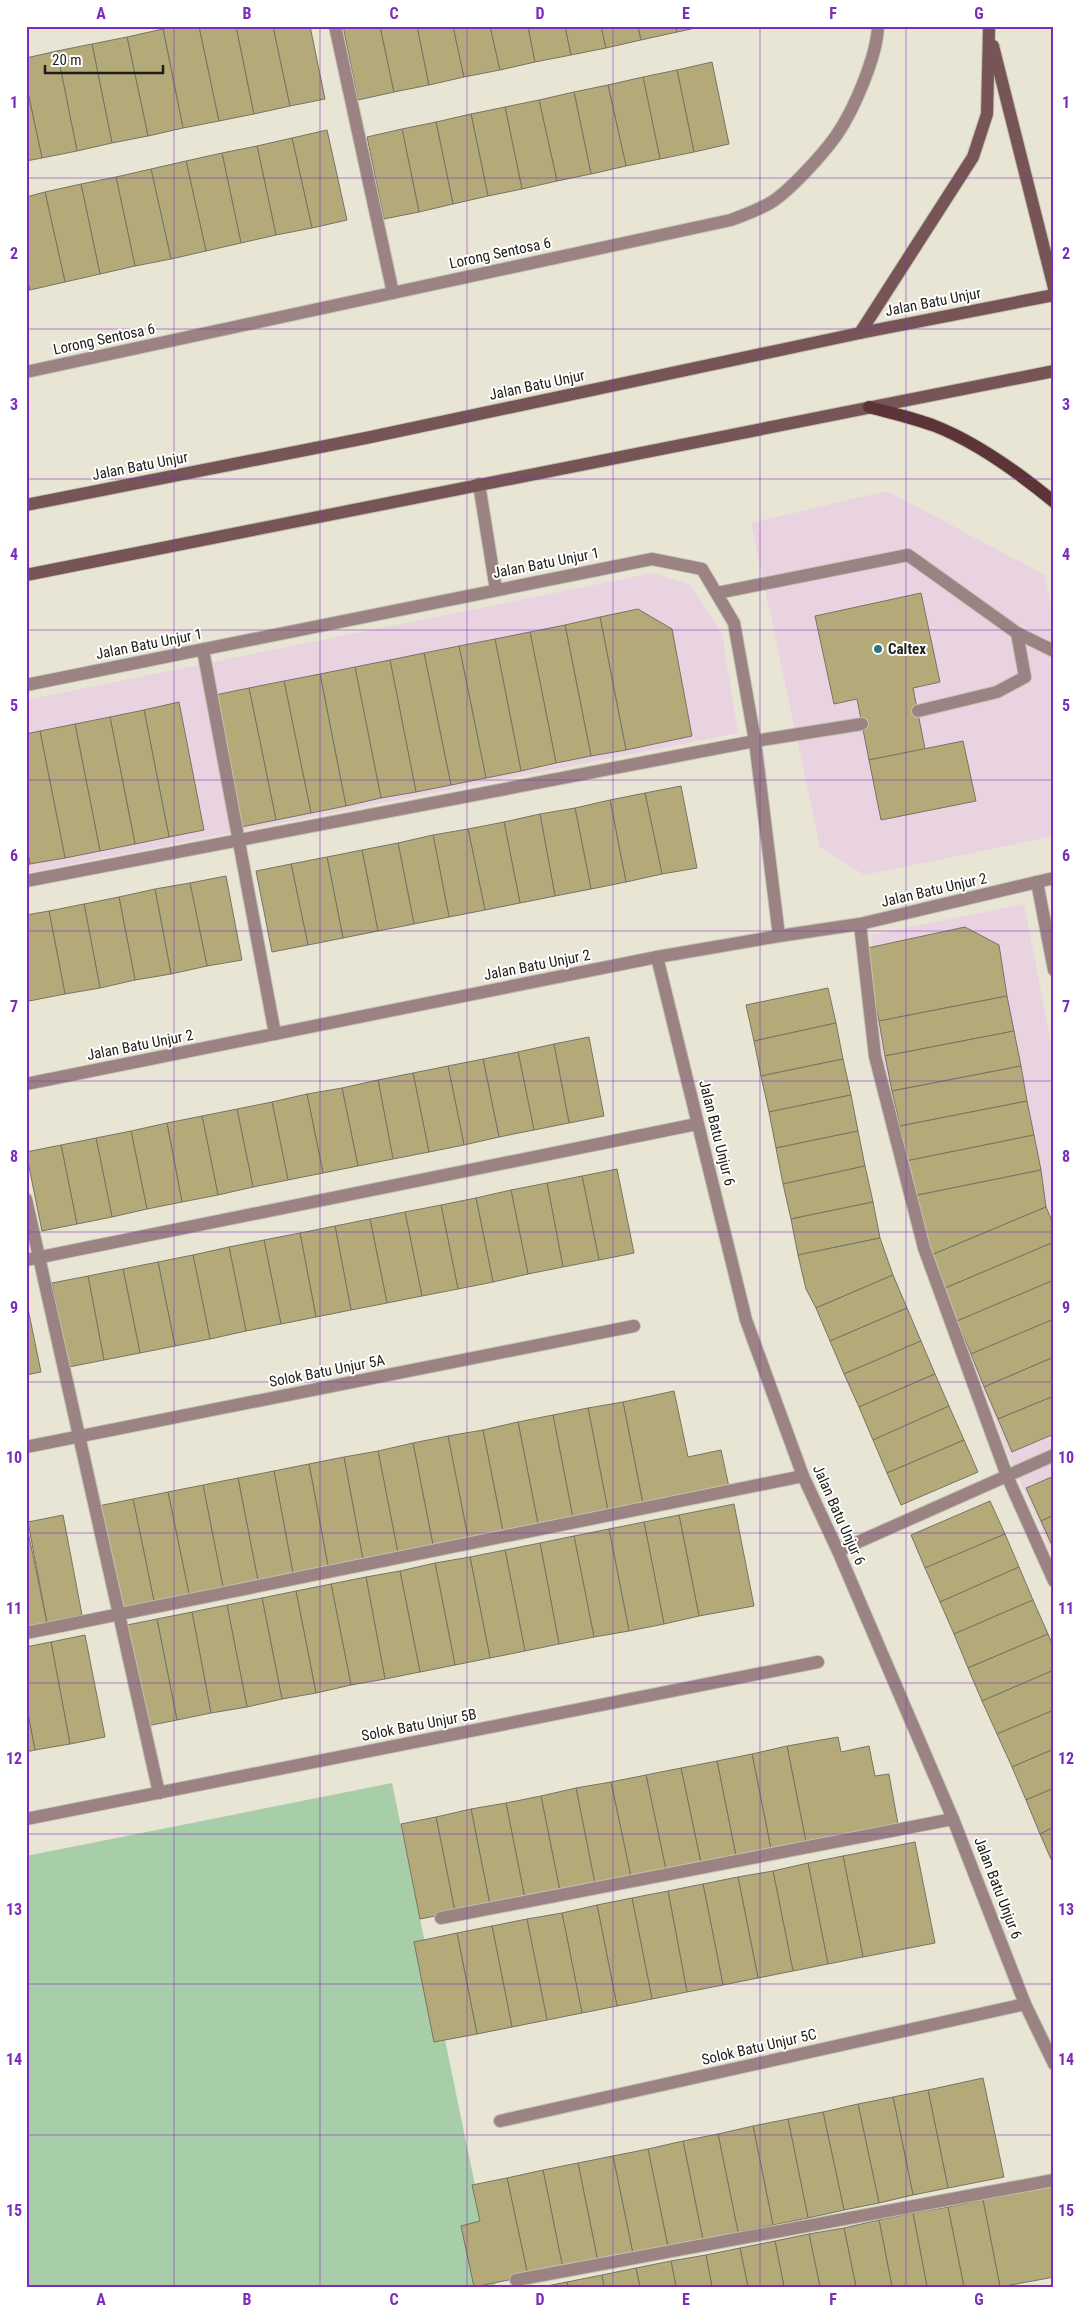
<svg xmlns="http://www.w3.org/2000/svg" width="1080" height="2313" font-family="'Roboto Condensed',sans-serif">
<style>
.commercial{fill:#e9d3e0}
.green{fill:#a7cda9}
.building{fill:#b4aa79;stroke:#767465}
.lines{fill:none;stroke-linecap:round;stroke-linejoin:round}
.service-casing{stroke:#c4c1b2;stroke-width:14}
.minor-casing{stroke:#c4c1b2;stroke-width:14}
.secondary-casing{stroke:#c4c1b2;stroke-width:14}
.primary-casing{stroke:#c4c1b2;stroke-width:14}
.service{stroke:#9b8384;stroke-width:12}
.minor{stroke:#9b8384;stroke-width:12}
.secondary{stroke:#775557;stroke-width:12}
.primary{stroke:#5c3438;stroke-width:12}
.grid{fill:none;stroke:#7b2cbf;stroke-width:1;stroke-opacity:0.55}
.poi-dot{fill:#2d767c;stroke:#fff;stroke-width:2}
.labels{text-anchor:middle;dominant-baseline:central;stroke-width:4;stroke-linejoin:round;paint-order:stroke}
.street-label{font-size:15px;fill:#1e1d17;stroke:#fff}
.poi-label{font-size:15px;font-weight:bold;fill:#1e1d17;stroke:#fff;text-anchor:start}
.neatline{fill:none;stroke:#7b2cbf;stroke-width:2}
.grid-label{font-size:16px;text-anchor:middle;font-weight:bold;fill:#7b2cbf}
</style>
<rect width="100%" height="100%" fill="#e8e5d4"/>
<g class="commercial">
<path d="M887,491L1045,575L1054,621V836L864,875L820,847L751,523Z"/>
<path d="M653,573L690,585L722,634L738,733L26,873V700Z"/>
<path d="M1024,904L1054,1058V1558L1006,1449L927,1232L881,1052L871,935Z"/>
</g>
<path class="green" d="M392,1783L496,2287H26V1856Z"/>
<g class="building">
<path d="M177,26H199L219,121L183,128L163,29Z"/>
<path d="M199,26H236L254,114L219,121Z"/>
<path d="M236,26H273L290,106L254,114Z"/>
<path d="M273,26H310L325,99L290,106Z"/>
<path d="M343,26H380L394,92L358,100Z"/>
<path d="M380,26H417L429,85L394,92Z"/>
<path d="M417,26H453L464,77L429,85Z"/>
<path d="M453,26H490L500,70L464,77Z"/>
<path d="M490,26H528L535,62L500,70Z"/>
<path d="M528,26H565L571,55L535,62Z"/>
<path d="M565,26H601L606,48L571,55Z"/>
<path d="M601,26H638L641,40L606,48Z"/>
<path d="M638,26H675L677,32L641,40Z"/>
<path d="M675,26H705L677,32Z"/>
<path d="M163,29L183,128L148,136L127,37Z"/>
<path d="M127,37L148,136L112,143L92,44Z"/>
<path d="M92,44L112,143L77,151L57,51Z"/>
<path d="M57,51L77,151L42,158L26,83V58Z"/>
<path d="M712,62L729,144L694,152L677,70Z"/>
<path d="M677,70L694,152L660,159L643,77Z"/>
<path d="M643,77L660,159L626,166L608,85Z"/>
<path d="M26,83L42,158L26,161Z"/>
<path d="M608,85L626,166L591,174L574,92Z"/>
<path d="M574,92L591,174L557,181L539,100Z"/>
<path d="M539,100L557,181L522,189L505,107Z"/>
<path d="M505,107L522,189L488,196L471,114Z"/>
<path d="M471,114L488,196L453,204L436,122Z"/>
<path d="M436,122L453,204L419,212L402,129Z"/>
<path d="M402,129L419,212L384,219L367,137Z"/>
<path d="M327,130L347,220L312,228L292,138Z"/>
<path d="M292,138L312,228L276,235L257,146Z"/>
<path d="M257,146L276,235L241,243L222,153Z"/>
<path d="M222,153L241,243L206,251L186,161Z"/>
<path d="M186,161L206,251L171,259L151,169Z"/>
<path d="M151,169L171,259L135,266L116,177Z"/>
<path d="M116,177L135,266L100,274L81,184Z"/>
<path d="M81,184L100,274L65,282L45,192Z"/>
<path d="M45,192L65,282L30,290L26,275V197Z"/>
<path d="M26,275L30,290H26Z"/>
<path d="M921,593L940,682L913,688L925,749L869,760L857,699L834,704L815,616Z"/>
<path d="M638,609L672,629L692,736L626,750L600,617Z"/>
<path d="M600,617L626,750L591,756L565,625Z"/>
<path d="M565,625L591,756L556,763L530,632Z"/>
<path d="M530,632L556,763L521,771L495,639Z"/>
<path d="M495,639L521,771L486,778L459,646Z"/>
<path d="M459,646L486,778L451,785L424,653Z"/>
<path d="M424,653L451,785L416,792L390,660Z"/>
<path d="M390,660L416,792L381,798L355,667Z"/>
<path d="M355,667L381,798L346,806L320,674Z"/>
<path d="M320,674L346,806L311,813L284,681Z"/>
<path d="M284,681L311,813L276,820L249,688Z"/>
<path d="M249,688L276,820L241,827L215,695Z"/>
<path d="M179,702L204,830L169,837L144,710Z"/>
<path d="M144,710L169,837L135,844L110,717Z"/>
<path d="M110,717L135,844L100,851L75,724Z"/>
<path d="M75,724L100,851L65,858L40,731Z"/>
<path d="M40,731L65,858L30,864L26,844V734Z"/>
<path d="M963,741L976,801L881,820L869,760Z"/>
<path d="M681,786L697,868L662,874L645,793Z"/>
<path d="M645,793L662,874L626,882L610,800Z"/>
<path d="M610,800L626,882L591,889L575,808Z"/>
<path d="M575,808L591,889L555,896L540,814Z"/>
<path d="M540,814L555,896L520,903L504,822Z"/>
<path d="M504,822L520,903L485,910L468,829Z"/>
<path d="M468,829L485,910L449,917L433,835Z"/>
<path d="M433,835L449,917L414,924L398,843Z"/>
<path d="M398,843L414,924L378,931L362,850Z"/>
<path d="M26,844L30,864L26,865Z"/>
<path d="M362,850L378,931L343,938L327,857Z"/>
<path d="M327,857L343,938L308,945L291,864Z"/>
<path d="M291,864L308,945L272,952L256,871Z"/>
<path d="M226,876L242,960L207,966L190,883Z"/>
<path d="M190,883L207,966L171,974L155,889Z"/>
<path d="M155,889L171,974L135,980L119,897Z"/>
<path d="M119,897L135,980L100,988L84,904Z"/>
<path d="M84,904L100,988L65,994L49,911Z"/>
<path d="M49,911L65,994L29,1001L26,987V915Z"/>
<path d="M965,927L999,945L1007,996L879,1021L863,949Z"/>
<path d="M828,988L836,1023L754,1041L746,1005Z"/>
<path d="M1007,996L1014,1031L885,1056L879,1021Z"/>
<path d="M836,1023L843,1059L761,1076L754,1041Z"/>
<path d="M1014,1031L1021,1066L892,1091L885,1056Z"/>
<path d="M589,1037L604,1116L569,1123L554,1044Z"/>
<path d="M554,1044L569,1123L534,1130L518,1052Z"/>
<path d="M518,1052L534,1130L499,1137L483,1059Z"/>
<path d="M483,1059L499,1137L464,1145L448,1066Z"/>
<path d="M843,1059L851,1095L769,1112L761,1076Z"/>
<path d="M448,1066L464,1145L429,1152L413,1073Z"/>
<path d="M1021,1066L1027,1101L900,1126L892,1091Z"/>
<path d="M413,1073L429,1152L393,1159L378,1080Z"/>
<path d="M378,1080L393,1159L358,1166L342,1088Z"/>
<path d="M342,1088L358,1166L323,1173L307,1094Z"/>
<path d="M307,1094L323,1173L288,1180L272,1102Z"/>
<path d="M851,1095L858,1131L776,1148L769,1112Z"/>
<path d="M1027,1101L1034,1135L906,1161L900,1126Z"/>
<path d="M272,1102L288,1180L253,1187L237,1109Z"/>
<path d="M237,1109L253,1187L218,1195L202,1116Z"/>
<path d="M202,1116L218,1195L182,1202L167,1123Z"/>
<path d="M167,1123L182,1202L147,1209L131,1131Z"/>
<path d="M131,1131L147,1209L112,1217L96,1138Z"/>
<path d="M858,1131L865,1166L783,1184L776,1148Z"/>
<path d="M1034,1135L1041,1170L913,1196L906,1161Z"/>
<path d="M96,1138L112,1217L77,1224L61,1145Z"/>
<path d="M61,1145L77,1224L42,1231L26,1152Z"/>
<path d="M865,1166L873,1202L791,1219L783,1184Z"/>
<path d="M617,1169L634,1253L599,1260L582,1176Z"/>
<path d="M1041,1170L1046,1207L929,1256L913,1196Z"/>
<path d="M582,1176L599,1260L563,1267L547,1183Z"/>
<path d="M547,1183L563,1267L528,1274L511,1190Z"/>
<path d="M511,1190L528,1274L493,1282L476,1198Z"/>
<path d="M476,1198L493,1282L458,1289L441,1205Z"/>
<path d="M873,1202L880,1238L798,1255L791,1219Z"/>
<path d="M441,1205L458,1289L422,1296L405,1212Z"/>
<path d="M1046,1207L1054,1226V1242L943,1289L929,1256Z"/>
<path d="M405,1212L422,1296L387,1303L370,1219Z"/>
<path d="M370,1219L387,1303L351,1310L335,1226Z"/>
<path d="M335,1226L351,1310L316,1317L300,1233Z"/>
<path d="M300,1233L316,1317L281,1324L264,1240Z"/>
<path d="M880,1238L893,1275L816,1308L806,1289L798,1255Z"/>
<path d="M264,1240L281,1324L246,1331L229,1247Z"/>
<path d="M1054,1242V1280L957,1321L943,1289Z"/>
<path d="M229,1247L246,1331L210,1339L193,1255Z"/>
<path d="M193,1255L210,1339L175,1346L158,1262Z"/>
<path d="M158,1262L175,1346L140,1353L123,1269Z"/>
<path d="M123,1269L140,1353L104,1360L88,1276Z"/>
<path d="M893,1275L907,1308L830,1341L816,1308Z"/>
<path d="M88,1276L104,1360L69,1367L52,1283Z"/>
<path d="M1054,1280V1319L971,1354L957,1321Z"/>
<path d="M26,1299L41,1372L26,1375Z"/>
<path d="M907,1308L921,1341L844,1374L830,1341Z"/>
<path d="M1054,1319V1357L984,1387L971,1354Z"/>
<path d="M921,1341L935,1374L859,1407L844,1374Z"/>
<path d="M1054,1357V1396L998,1419L984,1387Z"/>
<path d="M935,1374L949,1406L873,1440L859,1407Z"/>
<path d="M674,1391L688,1457L721,1450L729,1487L643,1504L623,1402Z"/>
<path d="M1054,1396V1434L1012,1452L998,1419Z"/>
<path d="M623,1402L643,1504L608,1511L588,1408Z"/>
<path d="M949,1406L964,1440L887,1473L873,1440Z"/>
<path d="M588,1408L608,1511L573,1518L553,1415Z"/>
<path d="M553,1415L573,1518L538,1524L518,1422Z"/>
<path d="M518,1422L538,1524L503,1532L483,1430Z"/>
<path d="M483,1430L503,1532L468,1538L448,1436Z"/>
<path d="M448,1436L468,1538L433,1545L413,1443Z"/>
<path d="M964,1440L978,1472L901,1505L887,1473Z"/>
<path d="M413,1443L433,1545L398,1553L378,1451Z"/>
<path d="M378,1451L398,1553L363,1560L344,1457Z"/>
<path d="M344,1457L363,1560L328,1566L309,1464Z"/>
<path d="M309,1464L328,1566L293,1573L274,1471Z"/>
<path d="M274,1471L293,1573L258,1581L238,1478Z"/>
<path d="M1054,1476V1515L1041,1521L1026,1488Z"/>
<path d="M238,1478L258,1581L223,1587L203,1485Z"/>
<path d="M203,1485L223,1587L189,1594L168,1492Z"/>
<path d="M168,1492L189,1594L154,1601L133,1499Z"/>
<path d="M133,1499L154,1601L119,1608L98,1506Z"/>
<path d="M990,1501L1005,1534L925,1568L911,1535Z"/>
<path d="M734,1504L754,1606L699,1616L679,1515Z"/>
<path d="M63,1515L82,1615L47,1623L28,1522Z"/>
<path d="M679,1515L699,1616L664,1624L644,1522Z"/>
<path d="M1054,1515V1550L1041,1521Z"/>
<path d="M26,1522L47,1623L26,1627Z"/>
<path d="M644,1522L664,1624L629,1631L609,1529Z"/>
<path d="M609,1529L629,1631L594,1637L574,1536Z"/>
<path d="M1005,1534L1019,1567L940,1602L925,1568Z"/>
<path d="M574,1536L594,1637L559,1644L540,1543Z"/>
<path d="M540,1543L559,1644L525,1651L505,1550Z"/>
<path d="M505,1550L525,1651L490,1658L470,1557Z"/>
<path d="M470,1557L490,1658L455,1665L435,1563Z"/>
<path d="M435,1563L455,1665L420,1672L400,1571Z"/>
<path d="M1019,1567L1033,1600L954,1634L940,1602Z"/>
<path d="M400,1571L420,1672L385,1679L366,1577Z"/>
<path d="M366,1577L385,1679L351,1685L331,1584Z"/>
<path d="M331,1584L351,1685L316,1693L296,1591Z"/>
<path d="M296,1591L316,1693L282,1699L262,1598Z"/>
<path d="M262,1598L282,1699L247,1707L227,1605Z"/>
<path d="M1033,1600L1048,1634L968,1668L954,1634Z"/>
<path d="M227,1605L247,1707L211,1713L192,1612Z"/>
<path d="M192,1612L211,1713L177,1720L157,1619Z"/>
<path d="M157,1619L177,1720L142,1727L122,1626Z"/>
<path d="M1048,1634L1054,1648V1670L982,1701L968,1668Z"/>
<path d="M85,1635L105,1737L70,1744L51,1642Z"/>
<path d="M51,1642L70,1744L35,1750L26,1704V1647Z"/>
<path d="M1054,1670V1710L997,1734L982,1701Z"/>
<path d="M26,1704L35,1750L26,1752Z"/>
<path d="M1054,1710V1749L1012,1767L997,1734Z"/>
<path d="M838,1737L841,1752L869,1746L875,1776L889,1774L898,1824L806,1842L787,1746Z"/>
<path d="M787,1746L806,1842L771,1849L752,1754Z"/>
<path d="M1054,1749V1788L1026,1800L1012,1767Z"/>
<path d="M752,1754L771,1849L736,1856L717,1761Z"/>
<path d="M717,1761L736,1856L701,1863L681,1768Z"/>
<path d="M681,1768L701,1863L666,1870L646,1775Z"/>
<path d="M646,1775L666,1870L631,1877L611,1782Z"/>
<path d="M611,1782L631,1877L595,1884L576,1788Z"/>
<path d="M576,1788L595,1884L560,1891L541,1796Z"/>
<path d="M1054,1788V1827L1040,1834L1026,1800Z"/>
<path d="M541,1796L560,1891L525,1899L506,1803Z"/>
<path d="M506,1803L525,1899L490,1905L471,1809Z"/>
<path d="M471,1809L490,1905L455,1912L436,1817Z"/>
<path d="M436,1817L455,1912L420,1919L401,1824Z"/>
<path d="M1054,1827V1866L1040,1834Z"/>
<path d="M915,1842L935,1943L863,1957L843,1856Z"/>
<path d="M843,1856L863,1957L828,1964L808,1863Z"/>
<path d="M808,1863L828,1964L793,1971L773,1871Z"/>
<path d="M773,1871L793,1971L758,1978L738,1877Z"/>
<path d="M738,1877L758,1978L723,1985L703,1884Z"/>
<path d="M703,1884L723,1985L687,1992L668,1891Z"/>
<path d="M668,1891L687,1992L652,1999L632,1898Z"/>
<path d="M632,1898L652,1999L617,2006L597,1905Z"/>
<path d="M597,1905L617,2006L582,2013L562,1913Z"/>
<path d="M562,1913L582,2013L547,2020L527,1919Z"/>
<path d="M527,1919L547,2020L512,2027L492,1926Z"/>
<path d="M492,1926L512,2027L477,2034L457,1933Z"/>
<path d="M457,1933L477,2034L434,2042L414,1942Z"/>
<path d="M983,2078L1004,2177L948,2188L928,2090Z"/>
<path d="M928,2090L948,2188L913,2195L893,2097Z"/>
<path d="M893,2097L913,2195L879,2203L858,2104Z"/>
<path d="M858,2104L879,2203L844,2210L823,2112Z"/>
<path d="M823,2112L844,2210L808,2218L788,2119Z"/>
<path d="M788,2119L808,2218L773,2225L753,2126Z"/>
<path d="M753,2126L773,2225L738,2232L718,2134Z"/>
<path d="M718,2134L738,2232L703,2240L683,2141Z"/>
<path d="M683,2141L703,2240L668,2247L648,2149Z"/>
<path d="M648,2149L668,2247L633,2254L613,2156Z"/>
<path d="M613,2156L633,2254L598,2262L578,2163Z"/>
<path d="M578,2163L598,2262L563,2269L543,2170Z"/>
<path d="M543,2170L563,2269L528,2276L507,2178Z"/>
<path d="M507,2178L528,2276L474,2287L461,2226L480,2221L472,2185Z"/>
<path d="M1054,2186V2277L1000,2287L983,2200Z"/>
<path d="M983,2200L1000,2287H964L948,2207Z"/>
<path d="M948,2207L964,2287H927L913,2213Z"/>
<path d="M913,2213L927,2287H892L879,2220Z"/>
<path d="M879,2220L892,2287H856L844,2228Z"/>
<path d="M844,2228L856,2287H820L809,2234Z"/>
<path d="M809,2234L820,2287H784L775,2241Z"/>
<path d="M775,2241L784,2287H748L740,2248Z"/>
<path d="M740,2248L748,2287H712L706,2255Z"/>
<path d="M706,2255L712,2287H676L671,2261Z"/>
<path d="M671,2261L676,2287H640L636,2268Z"/>
<path d="M636,2268L640,2287H604L602,2275Z"/>
<path d="M602,2275L604,2287H568L567,2282Z"/>
<path d="M567,2282L568,2287H542Z"/>
</g>
<g class="lines">
<g class="service-casing">
<g id="service">
<path d="M335,26L393,293"/>
<path d="M717,593L908,555L1017,633L1054,651"/>
<path d="M203,650L275,1034"/>
<path d="M918,711L997,692L1025,677L1017,633"/>
<path d="M26,881L755,741L862,724"/>
<path d="M860,924L875,1056L924,1248L1007,1476L1054,1581"/>
<path d="M26,1260L697,1124"/>
<path d="M838,1551L1054,1455"/>
<path d="M26,1633L803,1476"/>
<path d="M441,1918L953,1819"/>
<path d="M516,2280L1054,2180"/>
</g>
</g>
<g class="minor-casing">
<g id="minor">
<path d="M26,372L731,220C744,215 758,210 770,203C789,192 823,154 836,136C854,110 877,56 878,26"/>
<path d="M479,484L496,590"/>
<path d="M26,685L652,559L702,569L734,623L755,741L779,936"/>
<path d="M1037,882L1054,970"/>
<path d="M657,957L746,1320L803,1476L838,1551L953,1819L1025,2004L1054,2064"/>
<path d="M26,1084L657,957L779,936L860,924L1054,878"/>
<path d="M26,1199L159,1793"/>
<path d="M26,1447L634,1326"/>
<path d="M26,1819L818,1662"/>
<path d="M500,2121L1025,2004"/>
</g>
</g>
<g class="secondary-casing">
<g id="secondary">
<path d="M993,46L1054,288"/>
<path d="M860,333L973,157L987,114L989,30"/>
<path d="M26,505L366,438L860,333L1054,295"/>
<path d="M26,575L1054,371"/>
</g>
</g>
<g class="primary-casing">
<path id="primary" d="M869,407C891,413 914,418 935,426C978,443 1019,473 1054,502"/>
</g>
<use href="#service" class="service"/>
<use href="#minor" class="minor"/>
<use href="#secondary" class="secondary"/>
<use href="#primary" class="primary"/>
</g>
<path class="grid" d="M174,26V2287M320,26V2287M467,26V2287M613,26V2287M760,26V2287M906,26V2287M26,178H1054M26,329H1054M26,479H1054M26,630H1054M26,780H1054M26,931H1054M26,1081H1054M26,1232H1054M26,1382H1054M26,1533H1054M26,1683H1054M26,1834H1054M26,1984H1054M26,2135H1054"/>
<circle class="poi-dot" cx="878" cy="649" r="5"/>
<g class="labels">
<g class="street-label">
<text transform="translate(500 253) rotate(-12)">Lorong Sentosa 6</text>
<text transform="translate(933 302) rotate(-11)">Jalan Batu Unjur</text>
<text transform="translate(104 339) rotate(-12)">Lorong Sentosa 6</text>
<text transform="translate(537 385) rotate(-12)">Jalan Batu Unjur</text>
<text transform="translate(140 466) rotate(-11)">Jalan Batu Unjur</text>
<text transform="translate(546 563) rotate(-11)">Jalan Batu Unjur 1</text>
<text transform="translate(149 644) rotate(-11)">Jalan Batu Unjur 1</text>
<text transform="translate(934 890) rotate(-13)">Jalan Batu Unjur 2</text>
<text transform="translate(537 965) rotate(-11)">Jalan Batu Unjur 2</text>
<text transform="translate(140 1045) rotate(-11)">Jalan Batu Unjur 2</text>
<text transform="translate(717 1133) rotate(76)">Jalan Batu Unjur 6</text>
<text transform="translate(327 1371) rotate(-11)">Solok Batu Unjur 5A</text>
<text transform="translate(839 1515) rotate(66)">Jalan Batu Unjur 6</text>
<text transform="translate(419 1725) rotate(-11)">Solok Batu Unjur 5B</text>
<text transform="translate(998 1888) rotate(69)">Jalan Batu Unjur 6</text>
<text transform="translate(759 2047) rotate(-13)">Solok Batu Unjur 5C</text>
</g>
<g class="poi-label">
<text x="888" y="649">Caltex</text>
</g>
</g>
<rect width="1080" height="2313" fill="none" stroke="#ffffff" stroke-width="55"/>
<path d="M45 65v8h118v-8" fill="none" stroke="#1e1d17" stroke-width="2.5"/>
<text x="52" y="65" font-size="15" fill="#1e1d17" stroke="#ffffff" stroke-width="4" paint-order="stroke">20 m</text>
<rect x="28" y="28" width="1024" height="2258" class="neatline"/>
<g class="grid-label">
<text x="101" y="19">A</text>
<text x="247" y="19">B</text>
<text x="394" y="19">C</text>
<text x="540" y="19">D</text>
<text x="686" y="19">E</text>
<text x="833" y="19">F</text>
<text x="979" y="19">G</text>
<text x="14" y="108">1</text>
<text x="1066" y="108">1</text>
<text x="14" y="259">2</text>
<text x="1066" y="259">2</text>
<text x="14" y="410">3</text>
<text x="1066" y="410">3</text>
<text x="14" y="560">4</text>
<text x="1066" y="560">4</text>
<text x="14" y="711">5</text>
<text x="1066" y="711">5</text>
<text x="14" y="861">6</text>
<text x="1066" y="861">6</text>
<text x="14" y="1012">7</text>
<text x="1066" y="1012">7</text>
<text x="14" y="1162">8</text>
<text x="1066" y="1162">8</text>
<text x="14" y="1313">9</text>
<text x="1066" y="1313">9</text>
<text x="14" y="1463">10</text>
<text x="1066" y="1463">10</text>
<text x="14" y="1614">11</text>
<text x="1066" y="1614">11</text>
<text x="14" y="1764">12</text>
<text x="1066" y="1764">12</text>
<text x="14" y="1915">13</text>
<text x="1066" y="1915">13</text>
<text x="14" y="2065">14</text>
<text x="1066" y="2065">14</text>
<text x="14" y="2216">15</text>
<text x="1066" y="2216">15</text>
<text x="101" y="2305">A</text>
<text x="247" y="2305">B</text>
<text x="394" y="2305">C</text>
<text x="540" y="2305">D</text>
<text x="686" y="2305">E</text>
<text x="833" y="2305">F</text>
<text x="979" y="2305">G</text>
</g>
</svg>
